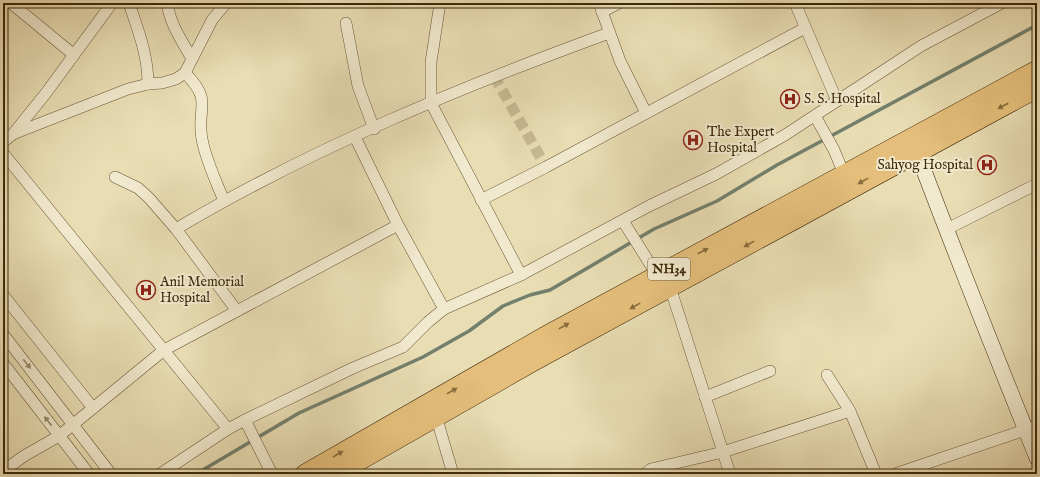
<svg xmlns="http://www.w3.org/2000/svg" width="1040" height="477" font-family="'IM FELL English',serif">
<style>
.lines{fill:none;stroke-linecap:round;stroke-linejoin:round}
.stream{stroke:#73806d;stroke-width:3.5}
.street-tunnel{stroke:#c7b991;stroke-width:11;stroke-dasharray:11 5.5;stroke-linecap:butt}
.street-casing{stroke:#685534;stroke-width:12}
.secondary-casing{stroke:#3d2809;stroke-width:16}
.highway-casing{stroke:#3d2809;stroke-width:20}
.street{stroke:#f1e9ce;stroke-width:11}
.secondary{stroke:#f1e9ce;stroke-width:15}
.highway{stroke:#e4be7a;stroke-width:19}
.oneway{fill:#886c3c}
.oneway2{fill:#97886c}
.labels{text-anchor:middle;dominant-baseline:central;stroke-width:4;stroke-linejoin:round;paint-order:stroke}
.shield{fill:#f1e9ce;stroke:#736244;stroke-width:1}
.shield-label{font-size:13px;font-weight:bold;fill:#3d2809}
.poi-label{font-size:14px;fill:#3d2809;stroke:#f1e9ce;text-anchor:start}
</style>
<rect width="100%" height="100%" fill="#e9ddb3"/>
<filter id="stains"><feTurbulence type="fractalNoise" baseFrequency=".005" numOctaves="4"/><feColorMatrix values="0 0 0 0 .2 0 0 0 0 .09 0 0 0 0 .02 0 0 0 .5 -.17"/></filter>
<radialGradient id="worn" r=".72"><stop offset=".6" stop-color="#630" stop-opacity="0"/><stop offset="1" stop-color="#630" stop-opacity=".3"/></radialGradient>
<g class="lines">
<path class="stream" d="M196,474L299,413L423,357L469,331L503,306L530,295L550,290L654,229L717,201L777,165L1037,25"/>
<path class="street-tunnel" d="M494,76L546,167"/>
<g class="street-casing">
<g id="street">
<path d="M11,3L74,55"/>
<path d="M129,3C138,30 148,55 148,84"/>
<path d="M167,3C170,24 182,41 192,59"/>
<path d="M440,3L431,62V103L521,275"/>
<path d="M599,3L620,61L646,113"/>
<path d="M795,3L837,101"/>
<path d="M602,12L619,3"/>
<path d="M346,23L358,86L374,129"/>
<path d="M185,73C214,102 196,107 202,139C206,161 216,181 224,201"/>
<path d="M815,116L834,150L844,174"/>
<path d="M13,134L128,89L148,84L162,83L176,79L185,73L212,20L226,3"/>
<path d="M355,137L398,225L444,309"/>
<path d="M3,142L13,134L46,93L112,3"/>
<path d="M3,153L228,429"/>
<path d="M115,177L138,188L149,198L176,229L237,311"/>
<path d="M481,200L546,167L805,28"/>
<path d="M623,221L657,275L670,287L730,474"/>
<path d="M176,229C312,148 461,87 609,33"/>
<path d="M947,229L1037,184"/>
<path d="M3,295L93,408"/>
<path d="M3,334L111,474"/>
<path d="M3,363L89,474"/>
<path d="M827,375L850,411L876,474"/>
<path d="M705,397L770,371"/>
<path d="M436,416L453,474"/>
<path d="M245,420L272,474"/>
<path d="M3,471L24,456L59,436L164,350L398,225"/>
<path d="M160,474L228,429L245,420L353,368L403,347L428,322L444,309L521,275L649,206L716,174L785,135L921,46L1002,3"/>
<path d="M645,474L651,469L723,452L850,411"/>
<path d="M895,474L1037,426"/>
</g>
</g>
<g class="secondary-casing">
<path id="secondary" d="M914,144C953,249 995,353 1037,458"/>
</g>
<g class="highway-casing">
<g id="highway">
<path d="M305,474L549,334L1037,70"/>
<path d="M336,474L534,361L1037,88"/>
</g>
</g>
<use href="#street" class="street"/>
<use href="#secondary" class="secondary"/>
<use href="#highway" class="highway"/>
</g>
<defs><path id="oneway-solid" d="M-6-.8H1V-3.2L6.5 0L1 3.2V.8H-6Z"/></defs>
<g class="oneway">
<use href="#oneway-solid" transform="translate(1003 106) rotate(152)"/>
<use href="#oneway-solid" transform="translate(863 181) rotate(151)"/>
<use href="#oneway-solid" transform="translate(749 244) rotate(151)"/>
<use href="#oneway-solid" transform="translate(703 251) rotate(-28)"/>
<use href="#oneway-solid" transform="translate(635 306) rotate(151)"/>
<use href="#oneway-solid" transform="translate(564 326) rotate(-29)"/>
<use href="#oneway-solid" transform="translate(452 391) rotate(-29)"/>
<use href="#oneway-solid" transform="translate(338 454) rotate(-31)"/>
</g>
<g class="oneway2">
<use href="#oneway-solid" transform="translate(27 364) rotate(52)"/>
<use href="#oneway-solid" transform="translate(48 421) rotate(-128)"/>
</g>
<defs>
<g id="hospital-ring" transform="scale(1)"><circle r="9.5" fill="#f1e9ce" stroke="#8f2418" stroke-width="1.5"/><path d="M-5-5h3v3.5h4V-5h3V5h-3V1.5h-4V5h-3Z" fill="#8f2418"/></g>
</defs>
<g fill-rule="evenodd">
<use href="#hospital-ring" x="790" y="99"/>
<use href="#hospital-ring" x="693" y="140"/>
<use href="#hospital-ring" x="987" y="165"/>
<use href="#hospital-ring" x="146" y="290"/>
</g>
<g class="labels">
<rect class="shield" x="648" y="258" width="42" height="22" rx="3"/>
<g class="shield-label">
<text x="669" y="269">NH34</text>
</g>
<g class="poi-label">
<text x="804" y="99">S. S. Hospital</text>
<text x="707" y="132">The Expert<tspan x="707" dy="16">Hospital</tspan></text>
<text x="973" y="165" text-anchor="end">Sahyog Hospital</text>
<text x="160" y="282">Anil Memorial<tspan x="160" dy="16">Hospital</tspan></text>
</g>
</g>
<rect width="1040" height="477" fill="none" stroke="#e9ddb3" stroke-width="16"/>
<rect x="4" y="4" width="1032" height="469" fill="none" stroke="#3d2809" stroke-width="2"/>
<rect x="8" y="8" width="1024" height="461" fill="none" stroke="#3d2809"/>
<rect width="100%" height="100%" filter="url(#stains)"/>
<rect width="100%" height="100%" fill="url(#worn)"/>
</svg>
